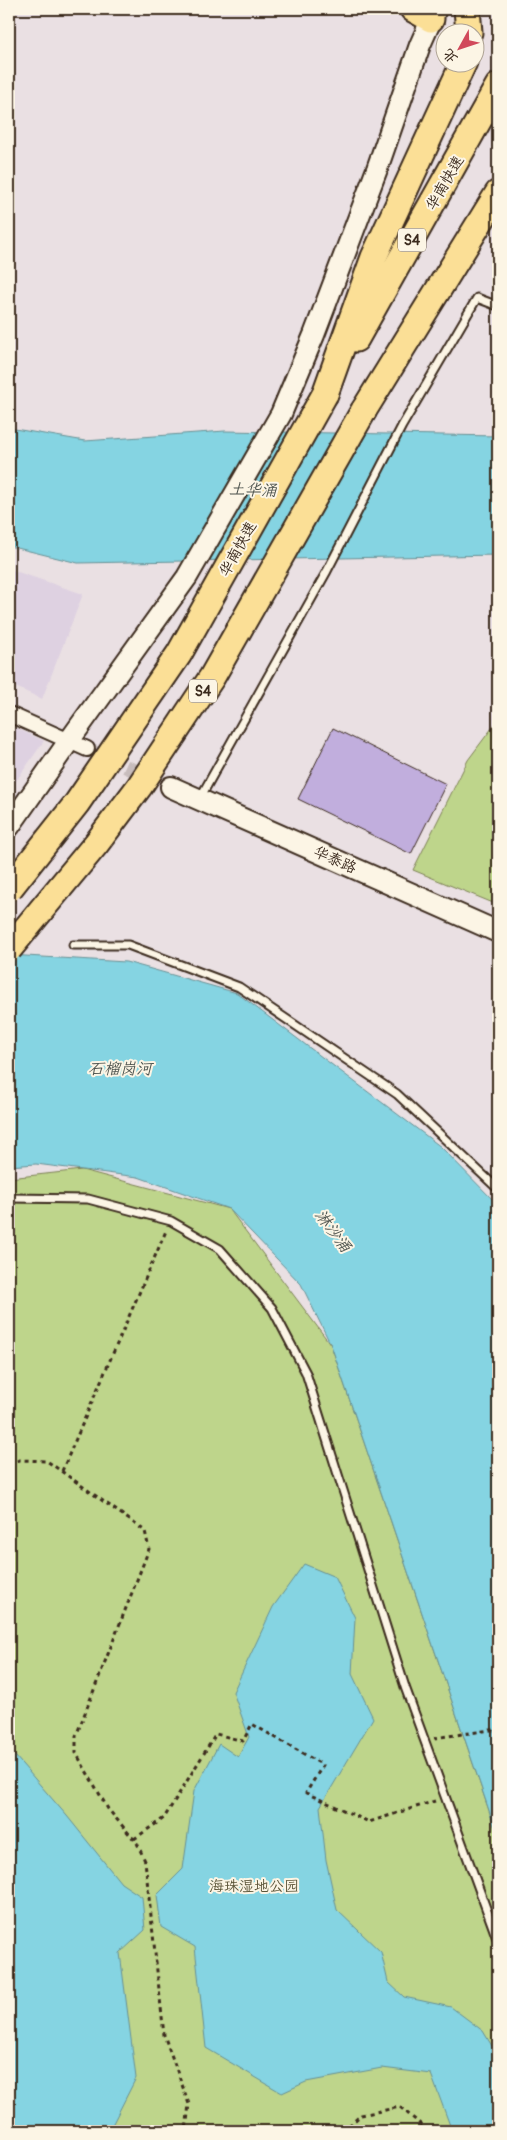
<svg xmlns="http://www.w3.org/2000/svg" width="507" height="2140" font-family="Pangolin,'LXGW WenKai TC',sans-serif">
<style>
.built{fill:#ded1e1}
.green{fill:#bed58b;stroke:#7c8054}
.water{fill:#85d4e2;stroke:#679094}
.building{fill:#c1aedd;stroke:#3b2a1e}
.lines{fill:none;stroke-linecap:round;stroke-linejoin:round}
.street-tunnel{stroke:#c7bcbc;stroke-width:14;stroke-dasharray:14 7;stroke-linecap:butt}
.lane-casing{stroke:#3b2a1e;stroke-width:11}
.street-casing{stroke:#3b2a1e;stroke-width:18}
.secondary-casing{stroke:#3b2a1e;stroke-width:24}
.highway-casing{stroke:#3b2a1e;stroke-width:29}
.path{stroke:#3b2a1e;stroke-width:3;stroke-dasharray:4 4;stroke-linecap:butt}
.lane{stroke:#fcf5e5;stroke-width:7}
.street{stroke:#fcf5e5;stroke-width:14}
.secondary{stroke:#fcf5e5;stroke-width:20}
.highway{stroke:#fbdf96;stroke-width:25}
.highway-bridge-casing{stroke:#3b2a1e;stroke-width:29;stroke-linecap:butt}
.highway-bridge{stroke:#fbdf96;stroke-width:25}
.labels{text-anchor:middle;dominant-baseline:central;stroke-width:4;stroke-linejoin:round;paint-order:stroke}
.shield{fill:#fcf5e5;stroke:#75675a;stroke-width:1}
.shield-label{font-size:14px;font-weight:bold;fill:#3b2a1e}
.street-label{font-size:15px;fill:#3b2a1e;stroke:#fcf5e5}
.park-label{font-size:15px;fill:#5c5539;stroke:#fcf5e5}
.water-label{font-size:16px;font-style:italic;fill:#4e544f;stroke:#fcf5e5}
</style>
<rect width="100%" height="100%" fill="#eae0e3"/>
<filter id="ink" filterUnits="userSpaceOnUse"><feTurbulence type="fractalNoise" baseFrequency=".02" numOctaves="2"/><feDisplacementMap in="SourceGraphic" scale="10" xChannelSelector="R" yChannelSelector="G"/><feConvolveMatrix kernelMatrix="1 2 1 2 8 2 1 2 1" color-interpolation-filters="sRGB"/></filter>
<g filter="url(#ink)">
<g class="built">
<path d="M9,569L83,594L42,699L9,684Z"/>
<path d="M9,725L44,741L9,791Z"/>
</g>
<g class="green">
<path d="M498,720V905L413,870L468,760Z"/>
<path d="M82,1170L229,1209L331,1345L498,1837V2131H127L9,2093V1178Z"/>
</g>
<g class="water">
<path d="M9,428L85,441L225,431L498,436V555L78,563L9,546Z"/>
<path d="M9,955L126,962L237,993L441,1147L498,1205V1837L331,1345L301,1284L229,1209L138,1177L36,1164L9,1166Z"/>
<path d="M304,1564L335,1577L355,1618L352,1674L373,1718L320,1807L326,1860L337,1910L381,1952L388,1982L404,1997L451,2007L483,2031L498,2056V2131H452L431,2074L382,2068L306,2082L282,2093L206,2048L195,1947L161,1927L157,1895L183,1869L194,1791L219,1744L238,1757L249,1737L233,1692L273,1607Z"/>
<path d="M9,1749L67,1816L121,1883L142,1897L145,1930L120,1953L136,2078L109,2131H9Z"/>
</g>
<path class="building" d="M333,728L446,784L411,854L298,799Z"/>
<g class="lines">
<path class="street-tunnel" d="M87,749L171,787"/>
<g class="lane-casing">
<g id="lane">
<path d="M200,798L327,571L402,426L477,298L498,306"/>
<path d="M73,945H128L239,987L397,1094L498,1189"/>
<path d="M9,1198L88,1199L171,1221L220,1249L272,1308L306,1373L405,1687L498,1941"/>
</g>
</g>
<g class="street-casing">
<path id="street" d="M9,714L87,749"/>
</g>
<g class="secondary-casing">
<g id="secondary">
<path d="M171,787L498,932"/>
<path d="M9,827L69,741L187,577L281,414L314,335L377,169L420,45L436,9"/>
</g>
</g>
<g class="highway-casing">
<g id="highway">
<path d="M413,9L431,19"/>
<path d="M467,9L469,32"/>
<path d="M356,339L498,86"/>
<path d="M325,394L374,257L464,62"/>
<path d="M364,410L498,193"/>
</g>
</g>
<g class="path">
<path d="M9,1463L20,1460L47,1461L145,1531L149,1549L76,1736V1753L108,1809L137,1843L145,1861L164,2035L189,2104L186,2131"/>
<path d="M62,1471L166,1231"/>
<path d="M434,1738L498,1729"/>
<path d="M134,1839L164,1818L216,1734L243,1741L252,1724L323,1765L306,1793L369,1822L435,1801"/>
<path d="M343,2131L361,2115L400,2107L425,2128V2131"/>
</g>
<use href="#lane" class="lane"/>
<use href="#street" class="street"/>
<use href="#secondary" class="secondary"/>
<use href="#highway" class="highway"/>
<g class="highway-bridge-casing">
<g id="highway-bridge">
<path d="M9,889L77,803L179,654L325,394"/>
<path d="M9,949L96,844L139,787L212,677L364,410"/>
</g>
</g>
<use href="#highway-bridge" class="highway-bridge"/>
</g>
</g>
<g class="labels">
<g class="shield">
<rect x="398" y="228.5" width="28" height="23" rx="4"/>
<rect x="189" y="679.5" width="28" height="23" rx="4"/>
</g>
<g class="shield-label">
<text x="412" y="240">S4</text>
<text x="203" y="691">S4</text>
</g>
<g class="street-label">
<text transform="translate(445 183) rotate(-60)">华南快速</text>
<text transform="translate(238 549) rotate(-61)">华南快速</text>
<text transform="translate(335 860) rotate(24)">华泰路</text>
</g>
<g class="park-label">
<text x="254" y="1886">海珠湿地公园</text>
</g>
<g class="water-label">
<text transform="translate(253 490) rotate(2)">土华涌</text>
<text x="120" y="1069">石榴岗河</text>
<text transform="translate(333 1231) rotate(53)">淋沙涌</text>
</g>
</g>
<rect width="507" height="2140" fill="none" stroke="#fcf5e5" stroke-width="30"/>
<rect x="15" y="15" width="477" height="2110" fill="none" stroke="#3b2a1e" stroke-width="2" filter="url(#ink)"/>
<g transform="translate(460 48) rotate(230)"><circle r="24" fill="#fcf5e5" stroke="#afa495"/>
<path d="M0-4L9 19L0 12L-9 19Z" fill="#d1495b"/>
<text y="-8" font-size="14" font-weight="bold" text-anchor="middle" fill="#3b2a1e">北</text>
</g>
</svg>
